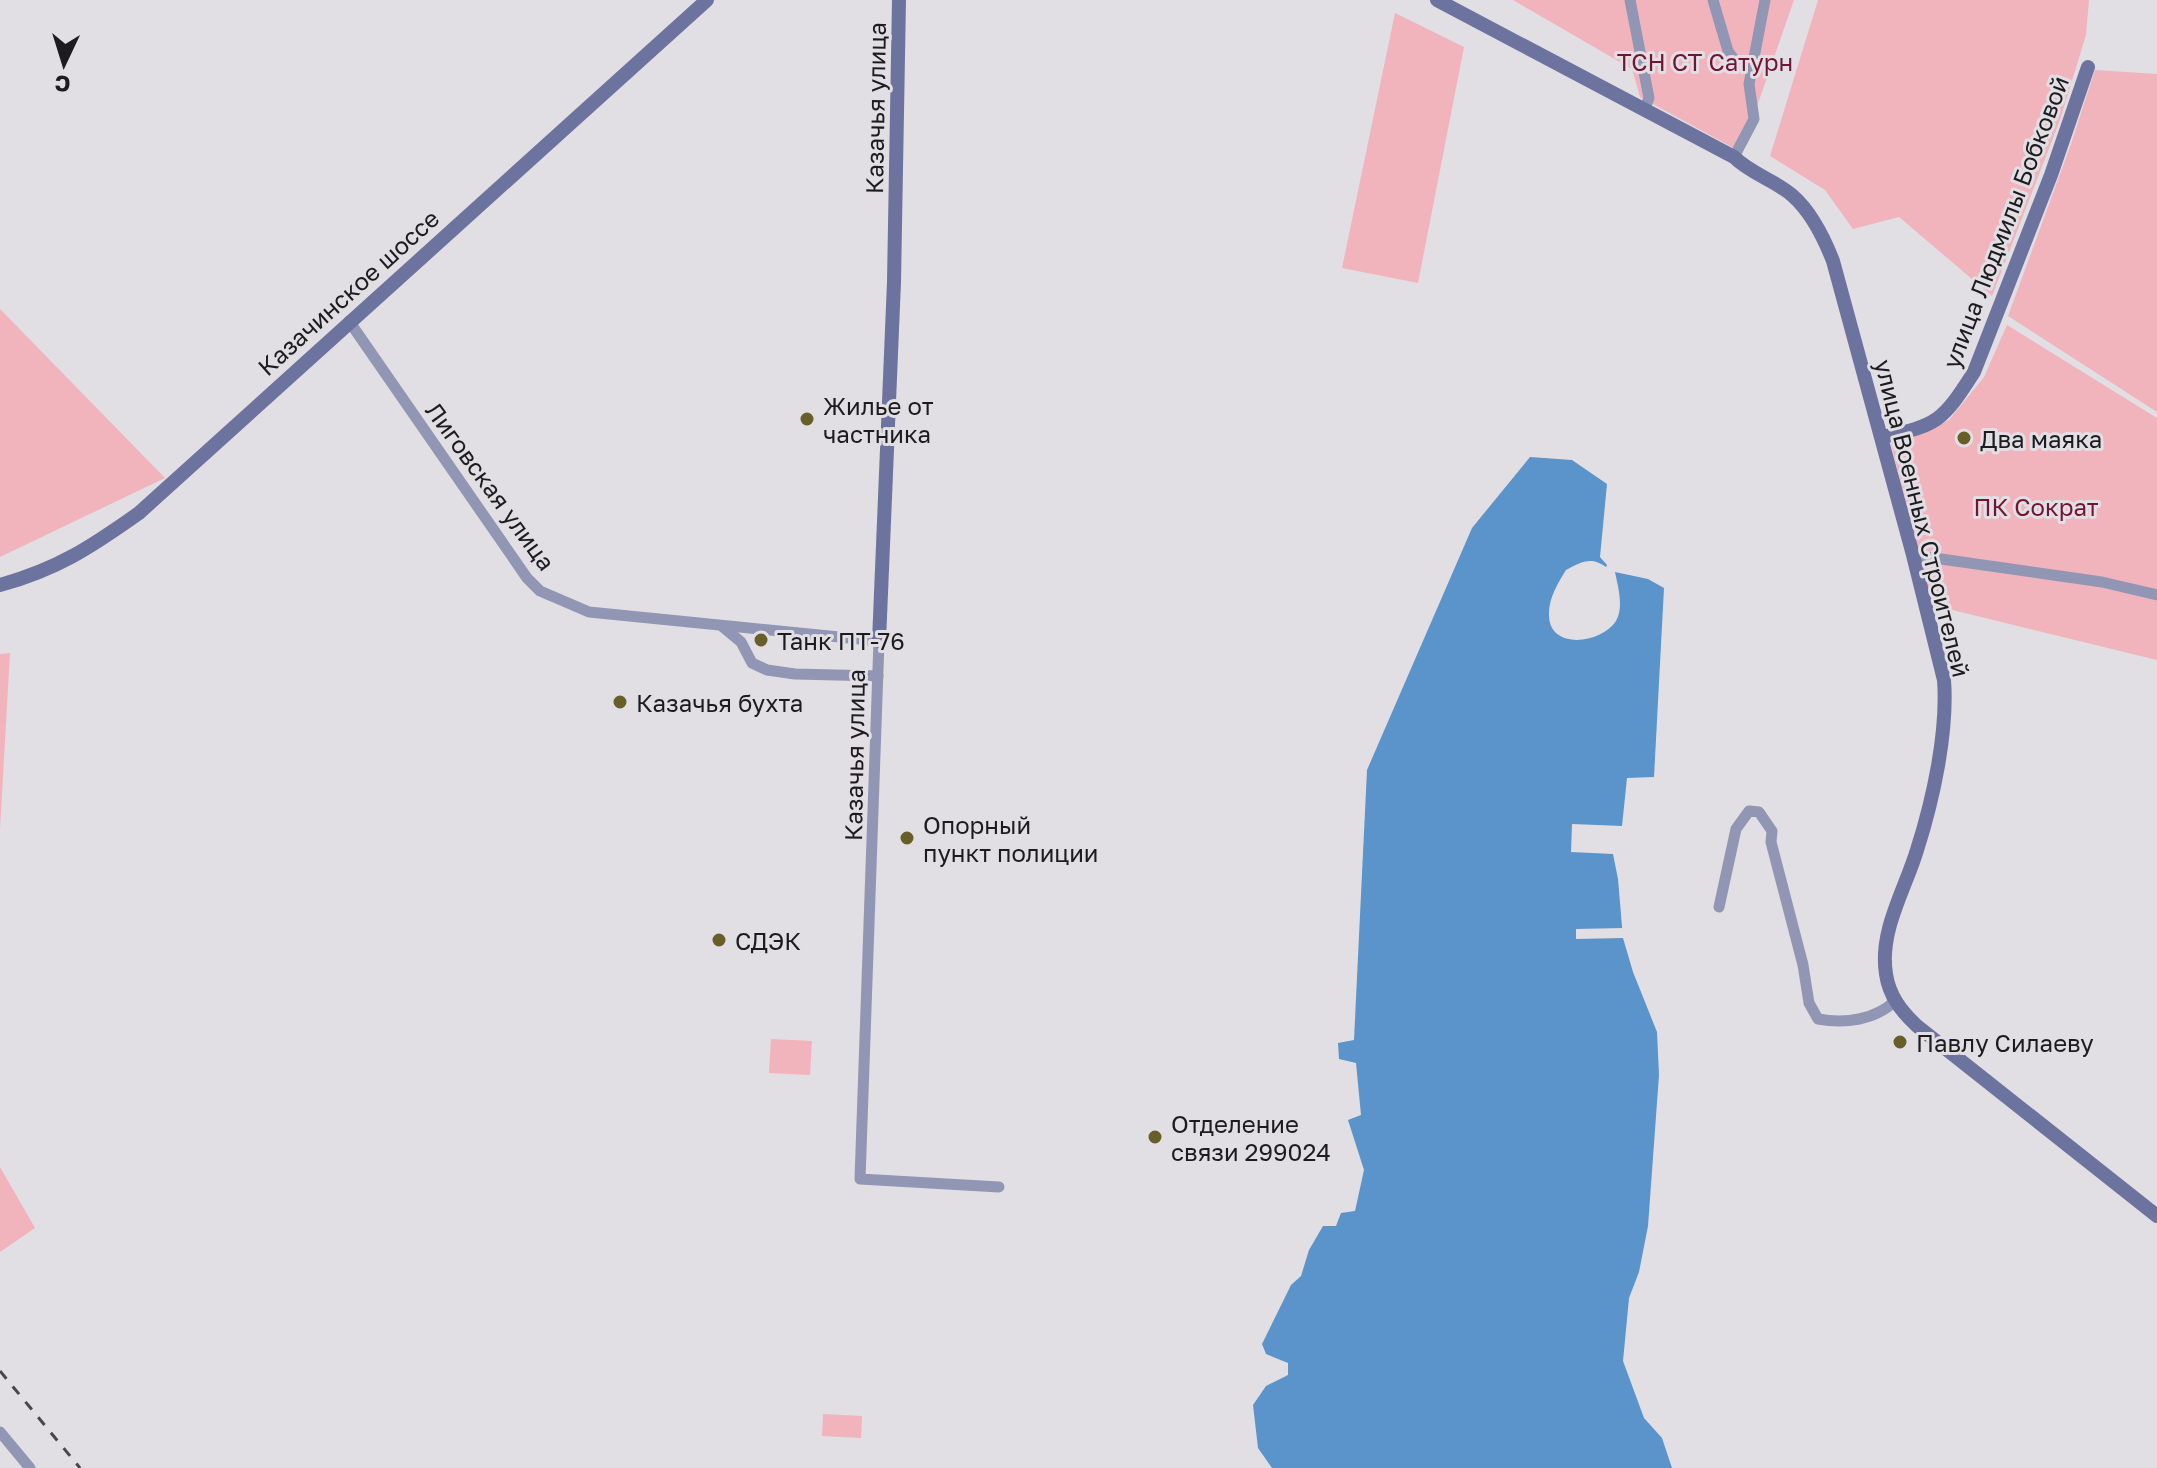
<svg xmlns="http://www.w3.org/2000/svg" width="2157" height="1468" font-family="'Golos Text',sans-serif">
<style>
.green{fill:#f1b4bd}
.water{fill:#5b94ca}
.pier{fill:#e1dee4}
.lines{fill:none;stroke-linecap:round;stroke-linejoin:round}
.street{stroke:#9196b5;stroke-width:11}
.secondary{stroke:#6d739f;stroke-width:14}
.rail{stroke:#49474a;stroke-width:3;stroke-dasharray:10 10;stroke-linecap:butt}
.poi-dot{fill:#685e2a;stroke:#e1dee4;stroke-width:3}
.labels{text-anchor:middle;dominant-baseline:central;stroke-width:6;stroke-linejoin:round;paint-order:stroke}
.park-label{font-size:24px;fill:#741433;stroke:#e1dee4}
.street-label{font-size:24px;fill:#1c1b1d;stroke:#e1dee4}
.poi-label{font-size:24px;fill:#1c1b1d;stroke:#e1dee4;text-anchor:start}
</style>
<rect width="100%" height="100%" fill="#e1dee4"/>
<g class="green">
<path d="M1513,0H1794L1741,152L1640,97L1632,69Z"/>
<path d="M1818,0H2089L2086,35L2060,120L1992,296L1899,217L1853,229L1825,190L1770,156Z"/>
<path d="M1395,13L1464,47L1418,283L1342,268Z"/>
<path d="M2095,70L2157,74V412L2008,316L2071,144Z"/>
<path d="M0,309L165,478L0,557Z"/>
<path d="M2007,325L2157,418V660L1932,605L1890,440L1914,436L1949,420L1984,377Z"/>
<path d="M10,653L0,829V654Z"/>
<path d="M771,1039L812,1041L810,1075L769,1073Z"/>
<path d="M0,1167L35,1228L0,1252Z"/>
<path d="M823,1414L862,1416L861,1438L822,1436Z"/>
</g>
<path class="water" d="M1530,457L1572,460L1607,484L1600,557L1607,565L1606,567C1591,556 1581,562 1566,570C1558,583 1548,599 1549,616C1550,650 1601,644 1616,621C1624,607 1618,587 1615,572L1648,579L1664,588L1654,777L1627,778L1622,826L1572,824L1571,852L1613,854L1618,879L1623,938L1633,972L1657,1032L1659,1075L1648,1226L1639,1272L1629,1298L1623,1361L1644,1418L1662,1438L1672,1468H1272L1258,1448L1253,1405L1266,1386L1288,1375V1363L1266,1354L1262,1344L1291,1285L1301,1276L1309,1250L1323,1226H1336L1341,1213L1355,1211L1364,1170L1348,1120L1361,1115L1356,1063L1339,1059L1338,1043L1354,1040L1367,770L1472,528Z"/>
<path class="pier" d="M1623,928V938L1576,939V929Z"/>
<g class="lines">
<g class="street">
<path d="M1630,0L1649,98L1645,108"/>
<path d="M1713,0L1728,51L1735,61"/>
<path d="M1734,157L1754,119L1749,84L1765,0"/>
<path d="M349,321L527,578L540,591L589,612L879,641L860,1179L999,1187"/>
<path d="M1913,555L2102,582L2157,595"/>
<path d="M723,627L741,642L752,663L767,670L795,674L878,676"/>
<path d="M1719,907L1736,829L1749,811L1759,812L1772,831L1771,842L1803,965L1809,1003L1818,1019C1845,1024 1875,1020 1895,1001"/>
<path d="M0,1432L30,1468"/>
</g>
<g class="secondary">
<path d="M1437,0L1734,157C1751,174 1775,180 1793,196C1812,213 1824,238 1833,261L1913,555L1944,680C1948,732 1933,800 1917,850C1905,890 1879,931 1886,974C1889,996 1902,1012 1917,1026L2157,1216"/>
<path d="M1882,437C1938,425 1942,422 1974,372L2051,175L2088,67"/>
<path d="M0,585C58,569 91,547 139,513L707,0"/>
<path d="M879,641L894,282L899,0"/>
</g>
<path class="rail" d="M0,1371L80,1468"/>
</g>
<g class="poi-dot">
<circle cx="807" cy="419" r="8"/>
<circle cx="1964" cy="438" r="8"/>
<circle cx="761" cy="640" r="8"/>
<circle cx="620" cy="702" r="8"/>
<circle cx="907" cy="838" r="8"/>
<circle cx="719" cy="940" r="8"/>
<circle cx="1900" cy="1042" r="8"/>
<circle cx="1155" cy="1137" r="8"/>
</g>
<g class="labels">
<g class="park-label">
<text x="1705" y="61">ТСН СТ Сатурн</text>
<text x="2036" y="506">ПК Сократ</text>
</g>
<g class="street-label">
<text transform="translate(875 108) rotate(-89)">Казачья улица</text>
<text transform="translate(2005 222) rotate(-69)">улица Людмилы Бобковой</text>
<text transform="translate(348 292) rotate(-42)">Казачинское шоссе</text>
<text transform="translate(491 486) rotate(54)">Лиговская улица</text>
<text transform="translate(1923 518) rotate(76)">улица Военных Строителей</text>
<text transform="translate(854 755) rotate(-89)">Казачья улица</text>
</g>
<g class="poi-label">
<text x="823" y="405">Жилье от<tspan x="823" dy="28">частника</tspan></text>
<text x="1980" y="438">Два маяка</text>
<text x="777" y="640">Танк ПТ-76</text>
<text x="636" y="702">Казачья бухта</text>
<text x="923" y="824">Опорный<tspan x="923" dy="28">пункт полиции</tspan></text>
<text x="735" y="940">СДЭК</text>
<text x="1916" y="1042">Павлу Силаеву</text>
<text x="1171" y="1123">Отделение<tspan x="1171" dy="28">связи 299024</tspan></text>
</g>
</g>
<g transform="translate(64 64) rotate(184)" stroke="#e1dee4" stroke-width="6" paint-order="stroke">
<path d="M0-6L14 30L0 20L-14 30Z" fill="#1c1b1d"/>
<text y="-12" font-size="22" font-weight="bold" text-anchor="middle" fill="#1c1b1d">С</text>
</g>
</svg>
